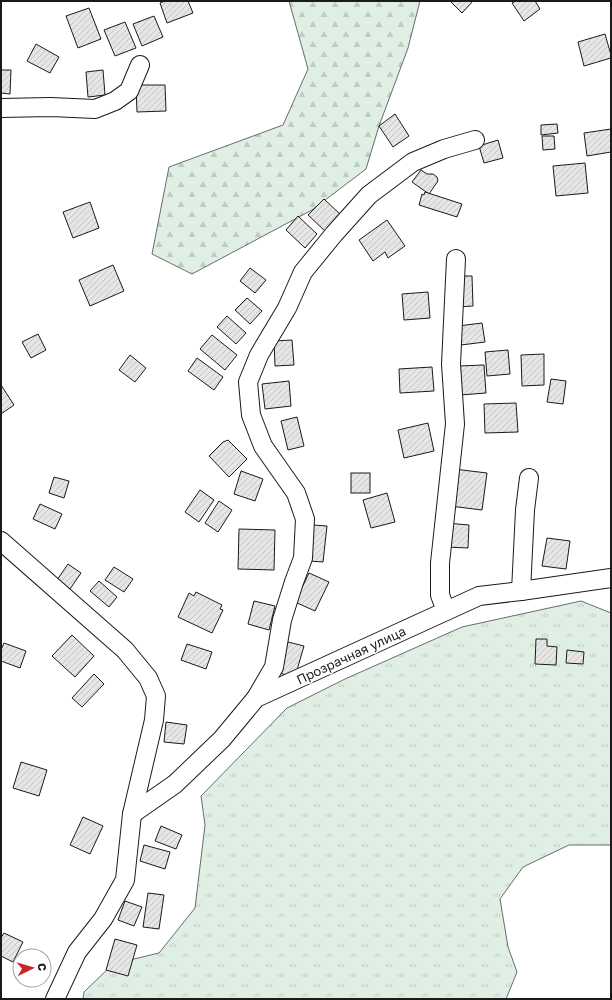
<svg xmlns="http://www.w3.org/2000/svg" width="612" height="1000" font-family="'Golos Text',sans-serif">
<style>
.grass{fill:url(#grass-tufts);stroke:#6a6a6a}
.forest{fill:url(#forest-firs);stroke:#6a6a6a}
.building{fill:url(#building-hatch);stroke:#1a1a1a}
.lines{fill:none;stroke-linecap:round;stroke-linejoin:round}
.minor-casing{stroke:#1a1a1a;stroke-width:20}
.minor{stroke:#fff;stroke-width:18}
.labels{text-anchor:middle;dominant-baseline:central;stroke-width:3;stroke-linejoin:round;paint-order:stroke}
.street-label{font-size:13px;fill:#1a1a1a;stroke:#fff}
</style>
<defs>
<pattern id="grass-tufts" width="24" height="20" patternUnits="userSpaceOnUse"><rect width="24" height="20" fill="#e0efe3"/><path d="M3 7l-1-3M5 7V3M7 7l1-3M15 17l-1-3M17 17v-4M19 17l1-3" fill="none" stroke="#c0ccc2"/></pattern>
<pattern id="forest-firs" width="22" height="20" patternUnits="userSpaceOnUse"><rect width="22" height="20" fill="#e0efe3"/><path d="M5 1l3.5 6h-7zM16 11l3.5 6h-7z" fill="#c0ccc2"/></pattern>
<pattern id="building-hatch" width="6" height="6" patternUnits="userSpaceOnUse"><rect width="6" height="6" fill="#e6e6e6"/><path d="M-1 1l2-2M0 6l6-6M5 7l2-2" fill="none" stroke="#c5c5c5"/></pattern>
</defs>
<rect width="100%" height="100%" fill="#fff"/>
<path class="grass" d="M581,601L611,613V845H569L523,867L500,899L508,947L517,972L506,999H83L84,992L113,964L159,953L195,908L205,825L201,796L287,708L345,679L462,627Z"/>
<path class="forest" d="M289,1H420L408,48L379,126L366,169L312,210L192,274L152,254L169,167L283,125L308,69Z"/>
<g class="building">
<path d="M165,1H188L193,13L167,23L160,3Z"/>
<path d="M450,1H473L462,13Z"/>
<path d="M516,1H535L540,9L524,21L512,3Z"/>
<path d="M89,8L101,39L78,48L66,16Z"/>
<path d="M154,16L163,37L142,46L133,24Z"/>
<path d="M125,22L136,48L115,56L104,30Z"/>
<path d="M605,34L611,55V58L584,66L578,42Z"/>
<path d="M36,44L59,57L50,73L27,61Z"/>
<path d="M1,70H11L10,94L1,93Z"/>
<path d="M103,70L105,95L88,97L86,72Z"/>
<path d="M136,85H165L166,111L137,112Z"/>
<path d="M395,114L409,136L393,147L379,126Z"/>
<path d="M557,124L558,133L541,135V125Z"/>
<path d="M611,129V152L587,156L584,133Z"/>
<path d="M542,136H554L555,149L543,150Z"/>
<path d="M498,140L503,158L484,163L479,146Z"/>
<path d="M585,163L588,193L556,196L553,166Z"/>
<path d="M421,170L427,174H433L437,177L438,181L429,194L412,182Z"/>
<path d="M425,192L462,204L457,217L419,205L422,194L424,195Z"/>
<path d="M324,199L341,215L325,231L308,215Z"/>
<path d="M90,202L99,228L73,238L63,212Z"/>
<path d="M298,216L317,234L305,248L286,230Z"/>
<path d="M387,220L405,246L388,258L385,252L373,261L359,240Z"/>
<path d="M113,265L124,291L90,306L79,280Z"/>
<path d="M250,268L266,280L255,293L240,281Z"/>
<path d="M456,276H472L473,306L457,307Z"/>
<path d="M428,292L430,318L404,320L402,294Z"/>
<path d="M247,298L262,311L250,324L235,310Z"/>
<path d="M227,316L246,333L236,344L217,327Z"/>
<path d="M482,323L485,342L461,345L458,326Z"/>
<path d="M38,334L46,350L31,358L22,342Z"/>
<path d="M212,335L237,355L225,370L200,349Z"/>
<path d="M292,340L294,365L275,366L274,341Z"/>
<path d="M508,350L510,374L487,376L485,352Z"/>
<path d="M544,354V385L522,386L521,355Z"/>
<path d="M130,355L146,368L135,382L119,370Z"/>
<path d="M197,358L223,377L214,390L188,371Z"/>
<path d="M484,365L486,393L460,395L459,366Z"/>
<path d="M432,367L434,391L400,393L399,369Z"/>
<path d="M551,379L566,381L563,404L547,402Z"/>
<path d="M289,381L291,406L265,409L262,384Z"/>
<path d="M1,385L14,405L1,414Z"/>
<path d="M516,403L518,432L485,433L484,404Z"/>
<path d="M297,417L304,446L288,450L281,421Z"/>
<path d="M428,423L434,451L404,458L398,430Z"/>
<path d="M228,440L247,459L229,477L209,456L223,442Z"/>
<path d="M454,469L487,473L482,510L450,506Z"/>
<path d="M241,471L263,479L255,501L234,494Z"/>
<rect x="351" y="473" width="19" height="20"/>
<path d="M54,477L69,481L64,498L49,493Z"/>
<path d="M200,490L214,500L199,522L185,512Z"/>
<path d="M387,493L395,522L371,528L363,500Z"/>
<path d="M219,501L232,510L218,532L205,523Z"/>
<path d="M40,504L62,514L55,529L33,519Z"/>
<path d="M446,523L469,525L468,548L445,547Z"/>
<path d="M313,525L327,526L323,562L309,561Z"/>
<path d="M239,529L275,530L274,570L238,569Z"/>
<path d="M547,538L570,541L566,569L542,566Z"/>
<path d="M68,564L81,573L70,589L57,580Z"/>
<path d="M114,567L133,579L124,592L105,580Z"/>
<path d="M309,573L329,582L315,611L295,602Z"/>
<path d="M99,581L117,597L109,607L90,591Z"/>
<path d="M196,592L222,605L220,609L223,610L212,633L178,617L189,593L194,596Z"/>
<path d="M254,601L275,606L269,630L248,624Z"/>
<path d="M72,635L94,656L75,677L52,656Z"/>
<path d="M536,639H547V646L557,647L556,665L535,664Z"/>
<path d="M288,642L304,646L295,677L279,673Z"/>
<path d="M4,643L26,651L20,668L1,661V650Z"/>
<path d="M187,644L212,652L206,669L181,660Z"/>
<path d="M567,650L584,652L583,664L566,663Z"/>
<path d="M94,674L104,684L82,707L72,698Z"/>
<path d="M166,722L187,725L184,744L164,742Z"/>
<path d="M21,762L47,770L39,796L13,788Z"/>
<path d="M83,817L103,826L90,854L70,845Z"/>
<path d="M161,826L182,835L176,849L155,841Z"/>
<path d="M144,845L170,852L165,869L140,861Z"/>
<path d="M148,893L164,895L159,929L143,927Z"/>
<path d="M125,901L142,907L134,926L118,920Z"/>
<path d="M4,933L23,942L13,962L1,956V938Z"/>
<path d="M115,939L137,945L128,976L106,970Z"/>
</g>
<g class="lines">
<g class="minor-casing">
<g id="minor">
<path d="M1,108L51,107L95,109L115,101L129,91L140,65"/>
<path d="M1,541L125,650L148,678L156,696L154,720L132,814L125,880L103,919L77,952L55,999"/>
<path d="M521,591L525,510L529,478"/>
<path d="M446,611L440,595V563L455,424L451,364L456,259"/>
<path d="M256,698L274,667L282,620L294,582L303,558L305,519L296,493L263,446L251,415L248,382L259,355L287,308L303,272L334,234L369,195L413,162L444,149L475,140"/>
<path d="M132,814L175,784L222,739L256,698L479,596L521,591L611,578"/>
</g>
</g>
<use href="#minor" class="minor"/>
</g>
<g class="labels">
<g class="street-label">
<text transform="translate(351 655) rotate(-25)">Прозрачная улица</text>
</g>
</g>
<rect width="612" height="1000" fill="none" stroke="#1a1a1a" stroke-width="4"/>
<g transform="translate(32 968) rotate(85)"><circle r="19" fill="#ffffff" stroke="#a3a3a3"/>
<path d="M0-3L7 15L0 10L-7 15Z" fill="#c62828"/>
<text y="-6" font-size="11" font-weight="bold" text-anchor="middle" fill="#1a1a1a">С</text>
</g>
</svg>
